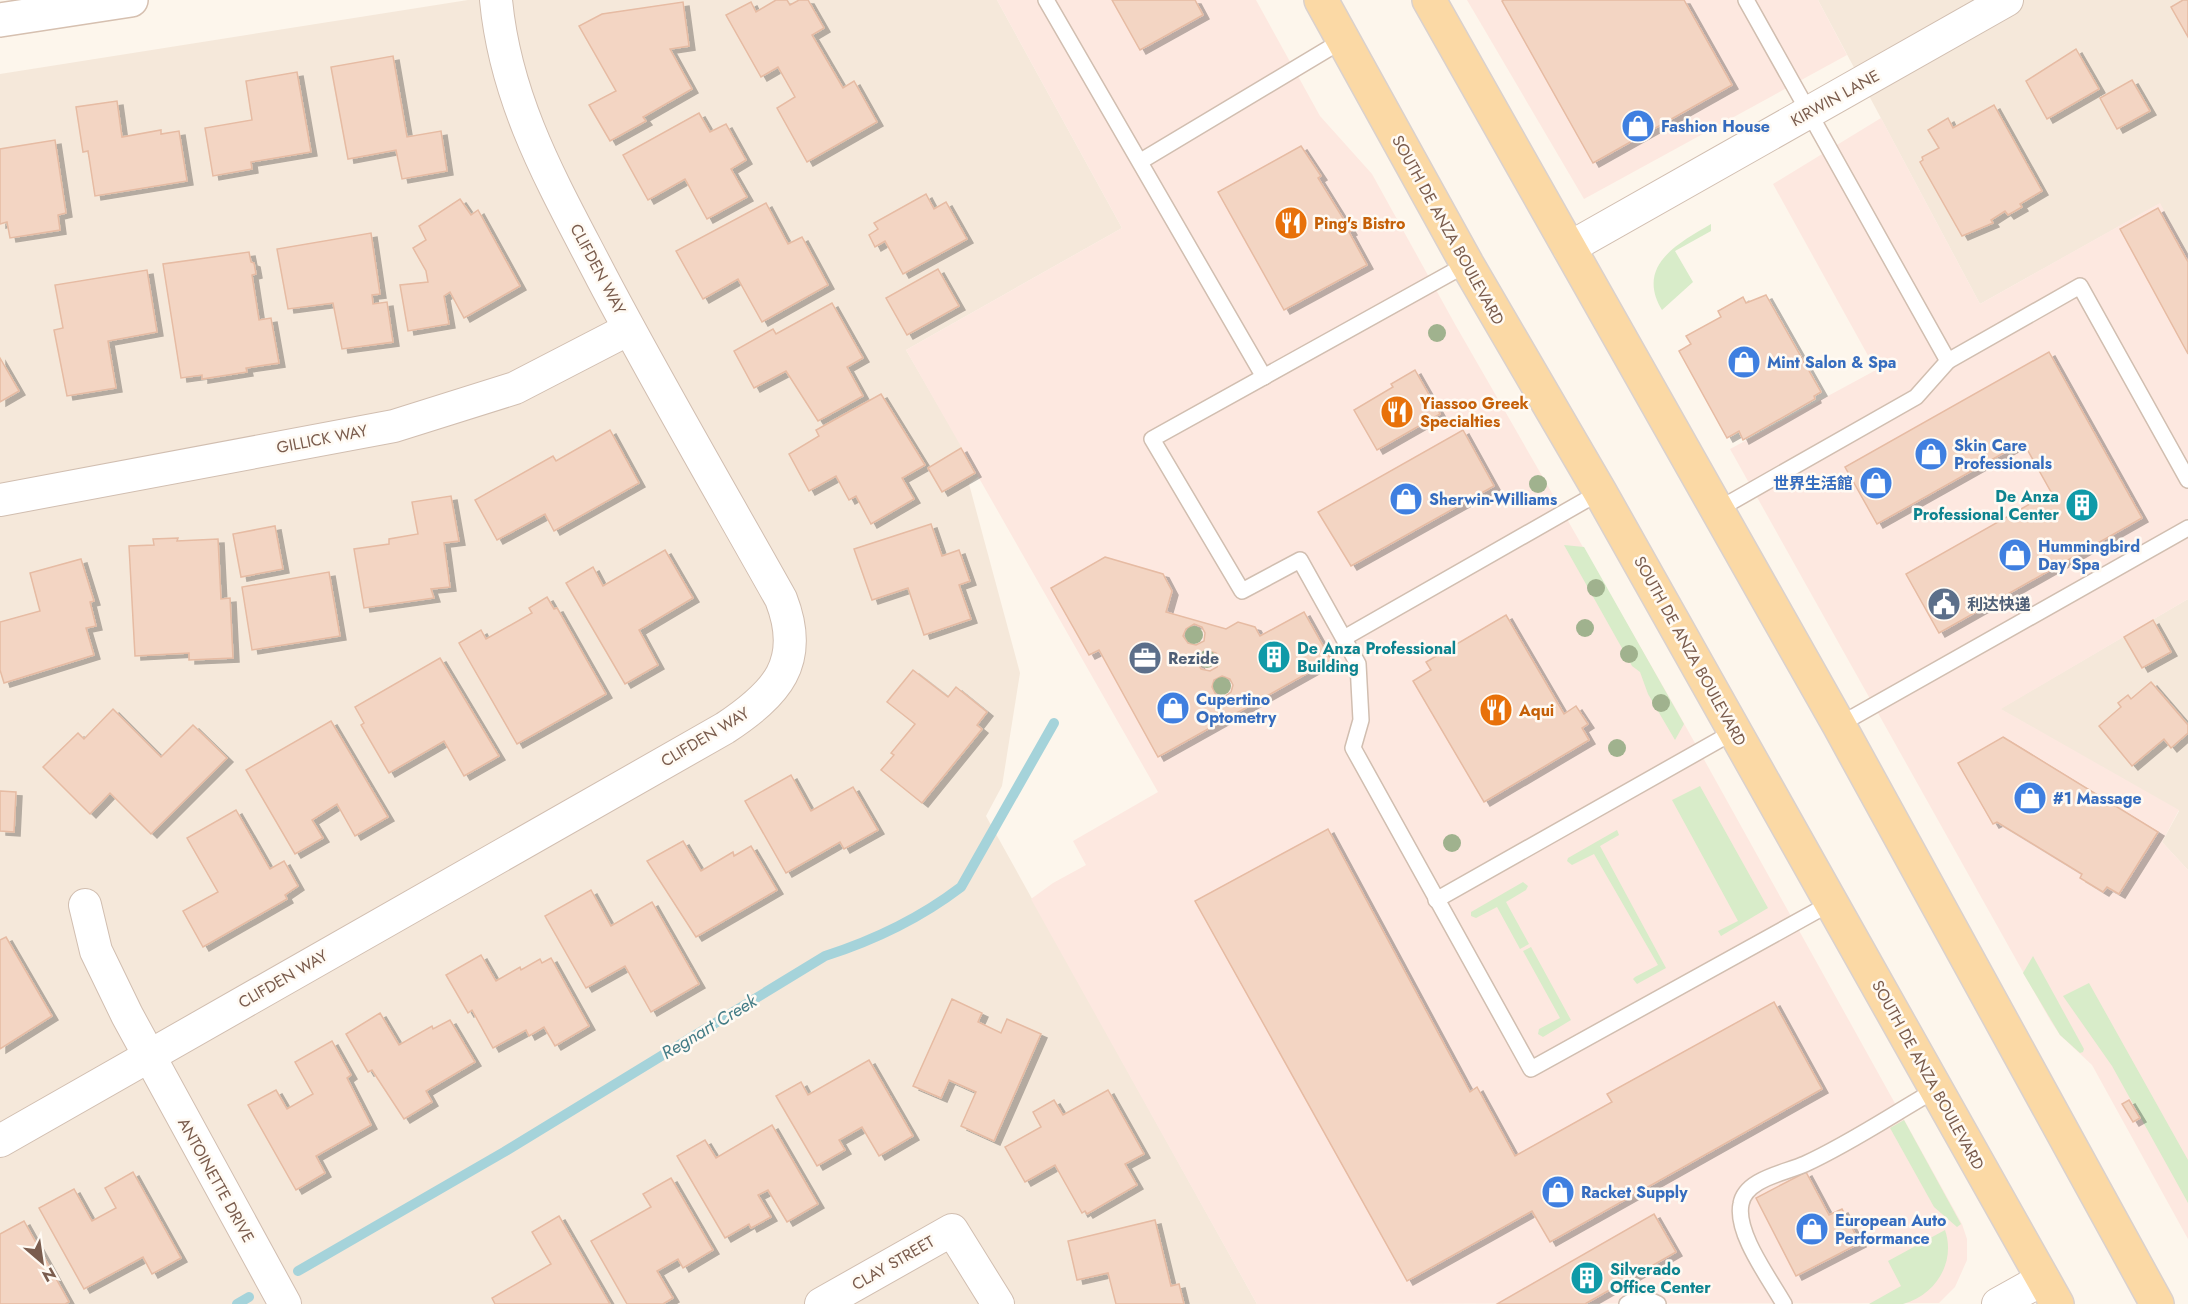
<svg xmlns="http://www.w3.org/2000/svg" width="2188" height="1304" font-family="Jost,'Noto Sans SC',sans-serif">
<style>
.residential{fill:#f5e8da}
.commercial{fill:#fde8e0}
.green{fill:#d8ecc9}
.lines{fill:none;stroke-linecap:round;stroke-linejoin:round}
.stream{stroke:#a5d3da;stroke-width:10}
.building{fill:#f3d5c3;stroke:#e6bba3;stroke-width:1.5;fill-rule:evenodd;filter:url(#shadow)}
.lane-casing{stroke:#d1beb0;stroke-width:18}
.street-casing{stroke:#d1beb0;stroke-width:34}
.secondary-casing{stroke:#d6c0b0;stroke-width:36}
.primary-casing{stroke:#dad1cd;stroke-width:36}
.lane{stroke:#fff;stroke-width:15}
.street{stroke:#fff;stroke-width:32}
.secondary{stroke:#fff;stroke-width:33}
.primary{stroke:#fbd9a5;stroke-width:33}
.tree{fill:#a0b28e}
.labels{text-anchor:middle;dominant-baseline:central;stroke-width:5;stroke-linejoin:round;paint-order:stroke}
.street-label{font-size:16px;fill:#7a5c4d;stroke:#fffaf3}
.shop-label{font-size:16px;font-weight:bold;fill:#366cbe;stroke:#fffaf3;text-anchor:start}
.food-label{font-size:16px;font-weight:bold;fill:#c56008;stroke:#fffaf3;text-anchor:start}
.culture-label{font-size:16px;font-weight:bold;fill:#0d838f;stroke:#fffaf3;text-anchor:start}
.service-label{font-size:16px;font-weight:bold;fill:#4e5e75;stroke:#fffaf3;text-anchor:start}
.water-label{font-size:18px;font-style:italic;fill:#437c86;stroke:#fffaf3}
</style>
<defs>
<filter id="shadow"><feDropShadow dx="6" dy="4" stdDeviation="0" flood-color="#0004"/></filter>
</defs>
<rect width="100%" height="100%" fill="#fdf6ec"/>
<g class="residential">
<path d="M468,0H997L1122,228L906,350L979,476L969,484L1020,673L1002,786L986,816L1257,1304H0V74Z"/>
<path d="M1818,0H2188V255L2159,204L1980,304Z"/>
<path d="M2188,599V870L2162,842L2179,811L2000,709Z"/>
</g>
<g class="commercial">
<path d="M997,0H1256L1320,116L1372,174L1456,326L1676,709L1962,1224L1967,1239V1260L1955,1287L1939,1303L1257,1304L1031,899L1053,883L1086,865L1073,841L1158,792L906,350L1122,228Z"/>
<path d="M1467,0H1818L1847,55L1584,199Z"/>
<path d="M1881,118L1980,304L2160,203L2188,255V599L2001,709L2179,810L2162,842L2188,870V1239L2092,1065L2060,1035L2050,1020L1730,449L1876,370L1773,184Z"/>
</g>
<g class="green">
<path d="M1711,224V231L1675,251L1693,282L1662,310C1635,265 1679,243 1711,224Z"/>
<path d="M1564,545L1584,547L1684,724L1675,740L1648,694L1640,672L1632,666Z"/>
<path d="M1700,786L1768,908L1721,936L1718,931L1738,921L1672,800Z"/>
<path d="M1617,830L1619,835L1600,846L1666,968L1637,984L1633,979L1635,977L1658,965L1594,854L1572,865L1567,861L1568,858Z"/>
<path d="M1523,882L1528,886L1526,890L1506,902L1529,944L1520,949L1497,907L1476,918L1471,916V912Z"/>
<path d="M1531,947L1571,1020L1543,1037L1538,1034L1539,1029L1560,1018L1523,951Z"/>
<path d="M2033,956L2084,1049L2083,1052L2080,1053L2060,1035L2023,973Z"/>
<path d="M2089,983L2188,1160V1203L2112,1066L2063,996Z"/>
<path d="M1904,1120L1961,1224L1957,1227L1934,1207L1890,1128Z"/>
<path d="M1945,1230C1956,1262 1936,1295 1903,1304C1893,1304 1879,1304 1869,1304L1901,1286L1888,1261Z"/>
</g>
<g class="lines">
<g class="stream">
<path d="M298,1271L504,1152L825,956C875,940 919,919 961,887L1054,723"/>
<path d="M237,1304L249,1297"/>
</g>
</g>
<g class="building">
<path d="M776,0H787L790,5L799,0H808L824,28L812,35L843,88L854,81L877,122L807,162L777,108L795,97L778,67L761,77L726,15L751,2L756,12Z"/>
<path d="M1112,0H1195L1203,15L1140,50Z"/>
<path d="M1504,0H1684L1732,85L1593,163L1502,1Z"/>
<path d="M2183,0H2188V37L2171,7Z"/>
<path d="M683,2L689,46L670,49L692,89L643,117L646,121L610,141L589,105L616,91L579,26L602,14Z"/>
<path d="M2076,49L2099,89L2047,119L2026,81Z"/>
<path d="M393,56L407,137L441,131L447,171L402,179L396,150L348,159L331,67Z"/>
<path d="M297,72L311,152L251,162L252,169L213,176L205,128L252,120L246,81Z"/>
<path d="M2132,80L2150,111L2117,129L2100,98Z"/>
<path d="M117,101L122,137L161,130V134L179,131L187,181L95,196L88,151L83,152L76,107Z"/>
<path d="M1994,105L2042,191L2020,204L2022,207L2008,215L2005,211L1991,220L1993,223L1962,236L1920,162L1923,160L1922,157L1939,148L1928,130L1948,118L1953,128Z"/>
<path d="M699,113L710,132L726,124L746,160L731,169L747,197L707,219L685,179L648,200L623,155Z"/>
<path d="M55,140L66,213L58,215L60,230L10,238L7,222L0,224V149Z"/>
<path d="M1301,146L1321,176L1318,178L1351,231L1349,232L1367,265L1284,310L1218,192Z"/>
<path d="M926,194L934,209L946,202L967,239L903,274L885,241L875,247L869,235L878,229L874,223Z"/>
<path d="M460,199L471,215L478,210L520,286L464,318L450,292L444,296L449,324L408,331L400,285L428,282L426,271L413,248L426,240L419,226Z"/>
<path d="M766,203L788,244L802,237L828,285L762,322L738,279L703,299L676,251Z"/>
<path d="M2158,208L2188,262V354L2120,229Z"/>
<path d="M371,233L380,294L372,295L373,304L387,302L393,342L342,349L333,303L288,309L277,249Z"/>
<path d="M249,252L251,262L254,263L256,274L252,275L259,320L271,318L279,363L246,368L247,372L202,379V375L181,378L163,264Z"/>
<path d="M938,269L959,306L907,335L886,298Z"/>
<path d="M147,270L157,332L108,341L116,388L67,396L54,330L63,328L55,285Z"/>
<path d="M1766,295L1821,392L1814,396L1815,399L1743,440L1739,431L1727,438L1679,351L1691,344L1686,336L1721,317L1718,311L1743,297L1746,303Z"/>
<path d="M832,303L863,358L847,367L863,396L818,421L786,371L754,388L734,351L773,329L776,334Z"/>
<path d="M2049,352L2142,518L1939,633L1906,574L2051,492L2023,442L1877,524L1845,467Z"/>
<path d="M0,358L19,391L0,402Z"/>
<path d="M1415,370L1440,414L1377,450L1354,410L1393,387L1391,384Z"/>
<path d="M881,394L925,465L902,478L914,499L871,524L856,496L849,500L836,476L809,491L789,454L819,436L816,430Z"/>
<path d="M610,430L639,483L554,531L545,514L497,540L475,500L553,456L556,461Z"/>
<path d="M1463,430L1494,486L1351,566L1318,512Z"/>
<path d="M961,448L975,473L942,492L928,468Z"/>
<path d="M451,496L459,541L444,543L450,587L431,589L434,598L364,608L354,549L389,544V539L418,534L412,502Z"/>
<path d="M931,524L942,556L959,550L970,581L959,585L971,619L924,635L908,588L872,600L854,549Z"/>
<path d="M275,526L283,569L241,577L233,534Z"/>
<path d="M178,538L177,541L218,539L221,599L230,598L233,658L189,660V653L135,656L129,546L154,545L153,539Z"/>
<path d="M665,550L693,598L639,630L658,665L625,684L566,583L593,567L603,586Z"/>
<path d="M1105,557L1163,574L1172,591L1166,612L1226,629L1238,622L1255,627L1260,636L1304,612L1331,660L1158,757L1099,650L1089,655L1051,588ZM1194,624L1202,627L1205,633L1204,641L1196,645L1188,643L1183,636L1186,629ZM1207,650L1216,653L1219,659L1217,667L1210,671L1201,669L1197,662L1199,654ZM1222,676L1230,679L1233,685L1231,692L1224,697L1216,695L1212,687L1214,680Z"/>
<path d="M81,559L94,601L90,602L96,626L86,628L94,655L4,683L0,670V622L40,611L30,573Z"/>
<path d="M329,572L340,636L252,650L242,587Z"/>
<path d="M547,597L554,609L557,608L606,694L517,744L459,643L481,630L486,639L532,613L529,608Z"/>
<path d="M1506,615L1564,714L1576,706L1588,724L1582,728L1589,740L1484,802L1413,681L1431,670L1426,662Z"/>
<path d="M2153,620L2171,652L2142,668L2124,637Z"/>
<path d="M440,658L499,756L464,776L444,741L389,773L361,725L364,723L355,707Z"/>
<path d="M913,670L948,697L956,687L987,712L977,725L982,729L922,803L881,770L894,755L891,753L915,724L887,702Z"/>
<path d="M2151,682L2188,725V733L2171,748L2164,739L2132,766L2099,726L2121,707L2118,703L2128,695L2131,699Z"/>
<path d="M113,709L161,757L193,725L227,758L151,834L110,793L90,814L43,767L78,733L84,739Z"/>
<path d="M331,721L388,817L355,836L337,804L312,820L323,838L295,854L246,770Z"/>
<path d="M2003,737L2158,832L2119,894L2107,887L2103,892L2080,878L2082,874L1997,822L1993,824L1958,763Z"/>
<path d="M791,775L811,811L853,787L878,830L844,849L840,842L786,873L745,801Z"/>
<path d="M0,791L16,792L14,832L0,831Z"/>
<path d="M236,810L270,869L284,861L298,886L285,895L287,899L203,947L183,911L218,892L187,838Z"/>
<path d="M1328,829L1470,1092L1477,1087L1515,1156L1612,1102L1607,1094L1774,1002L1822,1089L1550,1242L1532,1211L1407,1281L1195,901Z"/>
<path d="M683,841L701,871L733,852L734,856L751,846L777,890L696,937L647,861Z"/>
<path d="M591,890L611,926L652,902L699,984L651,1012L625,966L586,988L545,916Z"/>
<path d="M6,937L52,1016L0,1049V940Z"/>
<path d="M481,955L496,981L520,967L521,970L540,959L542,963L551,958L589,1026L555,1046L544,1027L529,1036L526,1030L493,1048L472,1010L468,1013L446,975Z"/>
<path d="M952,999L982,1013L978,1022L1001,1033L1007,1019L1041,1034L994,1141L961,1126L976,1092L949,1080L941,1098L913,1086Z"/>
<path d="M380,1013L399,1045L432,1026L433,1029L450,1020L475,1062L426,1091L432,1102L404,1119L372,1070L368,1072L346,1034Z"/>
<path d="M332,1041L351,1075L347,1078L371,1125L316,1156L325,1173L296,1190L248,1105L276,1090L287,1109L313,1094L295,1062Z"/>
<path d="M869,1060L913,1136L879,1156L862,1127L839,1140L845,1150L817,1166L776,1096L801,1082L808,1095Z"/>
<path d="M1108,1090L1144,1154L1125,1164L1137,1185L1087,1214L1085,1211L1082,1213L1055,1165L1025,1182L1005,1147L1041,1127L1033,1112L1054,1100L1063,1115Z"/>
<path d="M2129,1100L2140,1118L2133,1122L2122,1104Z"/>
<path d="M772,1125L818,1204L787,1222L768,1190L758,1195L771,1217L751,1228L749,1224L725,1238L677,1156L705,1140L716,1158Z"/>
<path d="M133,1172L181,1258L152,1274L143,1257L84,1289L39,1208L74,1189L92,1221L116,1208L105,1188Z"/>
<path d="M1806,1172L1829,1215L1842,1209L1860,1243L1796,1276L1756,1198Z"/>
<path d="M671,1178L713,1250L683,1268L678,1259L657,1271L673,1298L663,1304H627L591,1241L651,1207L643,1194Z"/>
<path d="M1654,1214L1676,1252L1585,1304H1497Z"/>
<path d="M559,1216L610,1304H495L492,1298L551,1264L532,1232Z"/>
<path d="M1155,1220L1171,1286L1179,1284L1184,1304H1116L1108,1273L1077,1280L1068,1241Z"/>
<path d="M24,1221L69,1302L65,1304H0V1234Z"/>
</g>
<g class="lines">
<g class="lane-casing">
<g id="lane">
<path d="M1046,0L1264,377"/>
<path d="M1746,0L1948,361L2080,286L2188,480"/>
<path d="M1141,161L1343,40"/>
<path d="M1467,264L1152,439L1242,591L1300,560L1358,664L1361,720L1353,748L1531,1069L1831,903"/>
<path d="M1717,510L1916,397L1948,361"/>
<path d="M1344,638L1600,492"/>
<path d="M1839,725L2188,528"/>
<path d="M1436,900L1735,731"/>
<path d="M1627,1304L1641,1296L1658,1304"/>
<path d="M1784,1304C1770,1279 1735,1233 1741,1204C1745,1179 1785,1173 1805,1164C1851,1143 1893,1114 1937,1089"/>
</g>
</g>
<g class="street-casing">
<g id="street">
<path d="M1569,248L2007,0"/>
<path d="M0,500L394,426L515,388L629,329"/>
<path d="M85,905L96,951L127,1015L285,1304"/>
<path d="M0,1141L725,728C776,694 806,663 781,599C721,492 659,386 602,278C555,187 506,105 496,0"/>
<path d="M821,1304L952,1230L998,1304"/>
<path d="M1998,1304L2043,1279"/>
</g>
</g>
<g class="secondary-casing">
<path id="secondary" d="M0,20L131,0"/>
</g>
<g class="primary-casing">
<g id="primary">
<path d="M1321,0L1467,264L1600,492L2057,1304"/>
<path d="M1429,0L1839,725L2157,1304"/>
</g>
</g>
<use href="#lane" class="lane"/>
<use href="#street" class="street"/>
<use href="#secondary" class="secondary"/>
<use href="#primary" class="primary"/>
</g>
<g class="tree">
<circle cx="1437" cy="333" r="9"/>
<circle cx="1538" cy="484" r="9"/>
<circle cx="1596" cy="588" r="9"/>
<circle cx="1585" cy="628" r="9"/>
<circle cx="1194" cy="635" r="9"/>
<circle cx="1629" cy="654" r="9"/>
<circle cx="1207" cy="659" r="9"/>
<circle cx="1222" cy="686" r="9"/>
<circle cx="1661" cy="703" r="9"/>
<circle cx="1617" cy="748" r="9"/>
<circle cx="1452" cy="843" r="9"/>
</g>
<defs>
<g id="shop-disc" transform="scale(1.725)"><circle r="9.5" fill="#3f7fe0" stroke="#fffaf3"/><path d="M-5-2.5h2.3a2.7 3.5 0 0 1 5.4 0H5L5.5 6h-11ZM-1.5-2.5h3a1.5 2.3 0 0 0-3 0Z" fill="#fff"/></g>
<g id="restaurant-disc" transform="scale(1.725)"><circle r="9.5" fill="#e8710a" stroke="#fffaf3"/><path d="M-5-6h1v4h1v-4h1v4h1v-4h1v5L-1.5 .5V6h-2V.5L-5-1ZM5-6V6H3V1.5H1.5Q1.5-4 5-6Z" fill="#fff"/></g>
<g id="building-disc" transform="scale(1.725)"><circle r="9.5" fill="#0f9aa8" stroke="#fffaf3"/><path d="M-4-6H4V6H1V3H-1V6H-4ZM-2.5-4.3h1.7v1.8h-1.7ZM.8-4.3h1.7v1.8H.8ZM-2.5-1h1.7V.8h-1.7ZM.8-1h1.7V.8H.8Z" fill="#fff"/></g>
<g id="civic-disc" transform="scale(1.725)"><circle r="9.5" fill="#5c6f8a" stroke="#fffaf3"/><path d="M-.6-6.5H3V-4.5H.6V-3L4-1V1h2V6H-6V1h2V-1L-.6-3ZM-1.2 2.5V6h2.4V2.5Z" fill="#fff"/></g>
<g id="office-disc" transform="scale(1.725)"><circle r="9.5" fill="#5c6f8a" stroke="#fffaf3"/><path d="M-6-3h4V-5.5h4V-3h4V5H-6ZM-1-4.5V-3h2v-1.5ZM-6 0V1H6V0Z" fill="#fff"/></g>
</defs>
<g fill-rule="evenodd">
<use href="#shop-disc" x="1638" y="126"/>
<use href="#restaurant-disc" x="1291" y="223"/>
<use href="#shop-disc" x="1744" y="362"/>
<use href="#restaurant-disc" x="1397" y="412"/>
<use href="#shop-disc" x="1931" y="454"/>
<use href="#shop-disc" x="1876" y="483"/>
<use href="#shop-disc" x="1406" y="499"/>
<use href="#building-disc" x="2082" y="505"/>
<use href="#shop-disc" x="2015" y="555"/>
<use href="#civic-disc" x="1944" y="604"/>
<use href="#building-disc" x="1274" y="657"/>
<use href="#office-disc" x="1145" y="658"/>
<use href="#shop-disc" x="1173" y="708"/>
<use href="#restaurant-disc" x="1496" y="710"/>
<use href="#shop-disc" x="2030" y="798"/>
<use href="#shop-disc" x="1558" y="1192"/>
<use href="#shop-disc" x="1812" y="1229"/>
<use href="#building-disc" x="1587" y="1278"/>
</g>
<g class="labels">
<g class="street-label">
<text transform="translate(1835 98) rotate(-29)">KIRWIN LANE</text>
<text transform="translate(1448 230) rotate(61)">SOUTH DE ANZA BOULEVARD</text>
<text transform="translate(598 269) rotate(62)">CLIFDEN WAY</text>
<text transform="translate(322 439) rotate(-11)">GILLICK WAY</text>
<text transform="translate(1690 651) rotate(61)">SOUTH DE ANZA BOULEVARD</text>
<text transform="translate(705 737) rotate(-31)">CLIFDEN WAY</text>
<text transform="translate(283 979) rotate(-30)">CLIFDEN WAY</text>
<text transform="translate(1928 1075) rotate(61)">SOUTH DE ANZA BOULEVARD</text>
<text transform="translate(216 1180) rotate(61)">ANTOINETTE DRIVE</text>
<text transform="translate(893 1263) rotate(-30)">CLAY STREET</text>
</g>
<g class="shop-label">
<text x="1661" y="126">Fashion House</text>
<text x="1767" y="362">Mint Salon &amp; Spa</text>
<text x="1954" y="445">Skin Care<tspan x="1954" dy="18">Professionals</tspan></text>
<text x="1853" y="483" text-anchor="end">世界生活館</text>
<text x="1429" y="499">Sherwin-Williams</text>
<text x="2038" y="546">Hummingbird<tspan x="2038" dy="18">Day Spa</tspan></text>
<text x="1196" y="699">Cupertino<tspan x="1196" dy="18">Optometry</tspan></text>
<text x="2053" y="798">#1 Massage</text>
<text x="1581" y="1192">Racket Supply</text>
<text x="1835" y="1220">European Auto<tspan x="1835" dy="18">Performance</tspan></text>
</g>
<g class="food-label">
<text x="1314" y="223">Ping's Bistro</text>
<text x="1420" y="403">Yiassoo Greek<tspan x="1420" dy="18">Specialties</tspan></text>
<text x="1519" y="710">Aqui</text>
</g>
<g class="culture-label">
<text x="2059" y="496" text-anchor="end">De Anza<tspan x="2059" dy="18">Professional Center</tspan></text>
<text x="1297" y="648">De Anza Professional<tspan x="1297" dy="18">Building</tspan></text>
<text x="1610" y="1269">Silverado<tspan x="1610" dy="18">Office Center</tspan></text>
</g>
<g class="service-label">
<text x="1967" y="604">利达快递</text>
<text x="1168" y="658">Rezide</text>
</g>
<g class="water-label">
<text transform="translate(709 1027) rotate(-31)">Regnart Creek</text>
</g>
</g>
<g transform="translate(42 1262) rotate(151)" stroke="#fffaf3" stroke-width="4.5" paint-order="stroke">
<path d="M0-4.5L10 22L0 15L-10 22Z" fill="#7a5c4d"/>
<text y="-9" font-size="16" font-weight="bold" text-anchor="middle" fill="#7a5c4d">N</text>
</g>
</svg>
